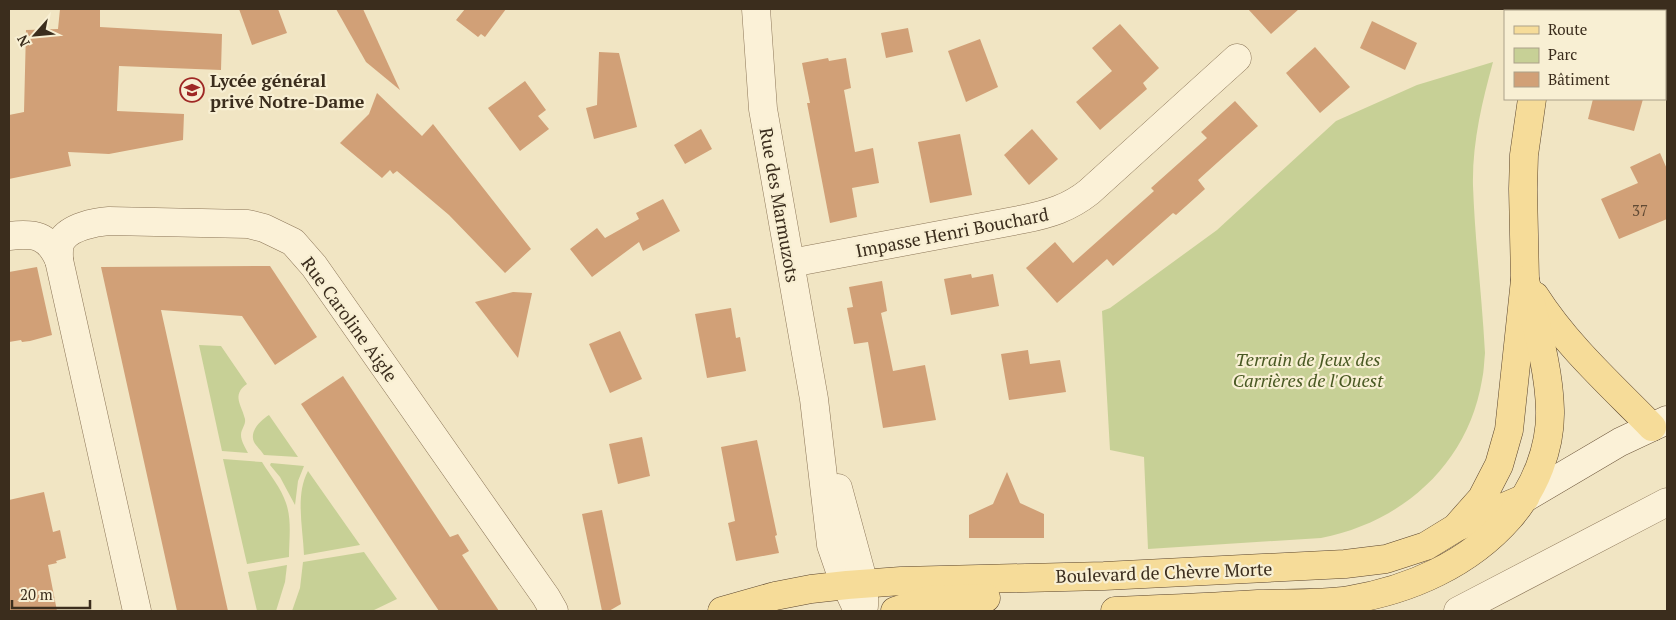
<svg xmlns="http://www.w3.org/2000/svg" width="1676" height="620" font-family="'PT Serif',serif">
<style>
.green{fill:#c7d096}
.building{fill:#d1a077}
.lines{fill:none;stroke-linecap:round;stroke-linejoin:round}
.street-casing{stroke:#8c7658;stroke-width:29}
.secondary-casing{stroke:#6e573c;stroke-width:29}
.primary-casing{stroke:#5a442d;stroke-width:29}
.street{stroke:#fbf1d7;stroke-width:28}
.secondary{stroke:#fbf1d7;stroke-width:28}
.primary{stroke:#f6dc99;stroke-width:28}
.labels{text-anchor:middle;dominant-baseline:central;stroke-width:4.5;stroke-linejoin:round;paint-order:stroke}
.number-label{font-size:15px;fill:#604a34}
.poi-label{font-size:18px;font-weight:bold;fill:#3b2d1d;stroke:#f8efd3;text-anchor:start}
.street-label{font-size:18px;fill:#3b2d1d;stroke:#f8efd3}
.park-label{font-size:18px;font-style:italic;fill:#495923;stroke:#f8efd3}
</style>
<rect width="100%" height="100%" fill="#f1e5c3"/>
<g class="green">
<path d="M1493,62C1482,102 1472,144 1473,186C1475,241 1482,297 1485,353C1484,362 1484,371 1482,380C1468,464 1403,522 1321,538L1148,549L1144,457L1110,450L1102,311L1110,308L1217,230L1336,121L1417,85Z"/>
<path d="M199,345L221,346L247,384C231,395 242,405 245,419C246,425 241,429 241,435C241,441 245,447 248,453L222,451Z"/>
<path d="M269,415L298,457L264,455C261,450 256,446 254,442C249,431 261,420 269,415Z"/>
<path d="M223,459L262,462C270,475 281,488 286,503C292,520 289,540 289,557L247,564Z"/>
<path d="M271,463L304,466L298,481L295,505L280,477L270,465Z"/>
<path d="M308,471L360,545L304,555C303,528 295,495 308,471Z"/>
<path d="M364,552L397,599L372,611H292L300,588L303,562Z"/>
<path d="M287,565L285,582L276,611H257L248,572Z"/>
</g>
<g class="building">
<path d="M60,9H100V27L222,34L221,70L119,66L117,111L184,114L183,140L109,154L68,152L71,166L9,179V115L24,112L26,30L58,29Z"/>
<path d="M239,9H278L287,33L252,45Z"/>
<path d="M336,9H363L400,90L366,62Z"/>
<path d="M465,9H506L485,37L481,34L478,37L456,20Z"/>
<path d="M1248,9H1299L1271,34Z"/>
<path d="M1372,21L1417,43L1405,70L1360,48Z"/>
<path d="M1120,24L1159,68L1143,83L1147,89L1100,130L1076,102L1112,71L1092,48Z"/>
<path d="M908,28L913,52L886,58L881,33Z"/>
<path d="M980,39L998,87L966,102L948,51Z"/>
<path d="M1315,47L1350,87L1320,113L1286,73Z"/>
<path d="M599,52L619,53L637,127L594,139L586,108L597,105Z"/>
<path d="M828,58L829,61L846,58L851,88L844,90L855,152L873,148L879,183L852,188L857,217L830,223L807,103H810L802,63Z"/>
<path d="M525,81L546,110L538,116L549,129L520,151L488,108Z"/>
<path d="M377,93L422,136L433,124L531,249L505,273L449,215L397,171L393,174L390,170L382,178L340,143L369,114Z"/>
<path d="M1593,99H1643L1634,131L1588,119Z"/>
<path d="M1235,101L1258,126L1198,180L1205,189L1176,215L1173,213L1113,266L1107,259L1057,303L1026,268L1055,242L1073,263L1154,191L1151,188L1207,138L1201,132Z"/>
<path d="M701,129L712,149L685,164L674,145Z"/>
<path d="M1032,129L1058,159L1029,185L1004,155Z"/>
<path d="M960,134L972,195L930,203L918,142Z"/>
<path d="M1660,153L1667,169V219L1619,239L1601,199L1638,183L1630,167Z"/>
<path d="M663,199L680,231L643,251L639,242L592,277L570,249L597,228L605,238L639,219L636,213Z"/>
<path d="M270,266L317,337L275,365L242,316L161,310L228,611H177L101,267Z"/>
<path d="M37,267L52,335L30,341L22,342L21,340L9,342V272Z"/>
<path d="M971,274L972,278L993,274L999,306L951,315L944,279Z"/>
<path d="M882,281L887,311L881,313L893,371L925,365L936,420L883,428L868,342L854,344L847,308L853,307L849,287Z"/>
<path d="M513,292L532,293L518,358L475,302Z"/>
<path d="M731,308L736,338L740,337L746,371L707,378L695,314Z"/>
<path d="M620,331L642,379L610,393L589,344Z"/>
<path d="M1028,350L1030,364L1060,360L1066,392L1009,400L1001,354Z"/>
<path d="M343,376L450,537L458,534L469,551L462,555L499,611H439L410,568L301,404Z"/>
<path d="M642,437L650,476L618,484L609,444Z"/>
<path d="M757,440L777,535L775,536L779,553L736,561L728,523L735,521L721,447Z"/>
<path d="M1007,472L1020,503L1044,514V538H969V515L993,504Z"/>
<path d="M44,492L53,532L60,530L66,558L56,561L57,563L48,565L57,611H9V500Z"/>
<path d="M602,510L621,604L609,611H602L582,514Z"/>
</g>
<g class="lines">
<g class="street-casing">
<g id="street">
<path d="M756,9L763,109L814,399L831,545L841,574L858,611"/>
<path d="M9,236C35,233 48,235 59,260L137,611"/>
<path d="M59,260C59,254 58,246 62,240C70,227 95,222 109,221L248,224L264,228L293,242L314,266L546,597L554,611"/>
<path d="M791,263L1024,219C1049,214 1069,208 1089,192L1237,58"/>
<path d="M838,488L864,584V606"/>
<path d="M1458,611L1667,502"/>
</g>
</g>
<g class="secondary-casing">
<path id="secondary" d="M1525,498L1620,442L1667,420"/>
</g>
<g class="primary-casing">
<g id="primary">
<path d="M1555,11L1556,9"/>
<path d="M1535,296C1567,346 1611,385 1652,427"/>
<path d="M1459,524L1482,498L1499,465L1509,430L1525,280L1523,189L1524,155L1532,99"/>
<path d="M722,611L775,596L811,589L847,585L901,581L1104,576L1345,564L1386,559L1426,546L1457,527L1525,498"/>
<path d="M895,611L928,600L986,598"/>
<path d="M1115,611C1163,609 1211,607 1258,604C1287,603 1322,604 1349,600C1410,590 1469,564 1510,517C1535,488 1551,448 1550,410C1549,366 1535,323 1525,280"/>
</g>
</g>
<use href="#street" class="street"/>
<use href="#secondary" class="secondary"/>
<use href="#primary" class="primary"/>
</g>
<defs>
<g id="school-ring" transform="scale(1.25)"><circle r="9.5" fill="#f8efd3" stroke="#9f2825" stroke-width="1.5"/><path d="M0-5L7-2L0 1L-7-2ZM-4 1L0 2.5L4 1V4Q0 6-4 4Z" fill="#9f2825"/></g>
</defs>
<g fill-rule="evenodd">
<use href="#school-ring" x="192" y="90"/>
</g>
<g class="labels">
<g class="number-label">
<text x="1640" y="210">37</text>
</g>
<g class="poi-label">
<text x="210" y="80">Lycée général<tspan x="210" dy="21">privé Notre-Dame</tspan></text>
</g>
<g class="street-label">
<text transform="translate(780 205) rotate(80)">Rue des Marmuzots</text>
<text transform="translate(952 232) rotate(-11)">Impasse Henri Bouchard</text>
<text transform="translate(350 319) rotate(54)">Rue Caroline Aigle</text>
<text transform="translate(1164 572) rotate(-2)">Boulevard de Chèvre Morte</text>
</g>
<g class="park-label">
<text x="1308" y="359">Terrain de Jeux des<tspan x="1308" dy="21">Carrières de l'Ouest</tspan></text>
</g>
</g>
<rect width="1676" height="620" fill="none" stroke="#3b2d1d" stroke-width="20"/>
<rect x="1504" y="10" width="162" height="90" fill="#f8efd3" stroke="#aca18a"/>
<rect x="1514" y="26" width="25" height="8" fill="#f6dc99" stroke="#aca18a"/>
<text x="1548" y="35" font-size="15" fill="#3b2d1d">Route</text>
<rect x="1514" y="48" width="25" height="15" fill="#c7d096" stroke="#aca18a"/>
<text x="1548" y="60" font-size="15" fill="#3b2d1d">Parc</text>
<rect x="1514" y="72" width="25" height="15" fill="#d1a077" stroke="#aca18a"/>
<text x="1548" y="85" font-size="15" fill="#3b2d1d">Bâtiment</text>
<g transform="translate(35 35) rotate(243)" stroke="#f8efd3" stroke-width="4" paint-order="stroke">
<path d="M0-4L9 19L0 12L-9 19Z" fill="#3b2d1d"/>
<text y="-8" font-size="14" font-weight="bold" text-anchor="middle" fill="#3b2d1d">N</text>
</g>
<path d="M12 600v8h78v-8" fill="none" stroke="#3b2d1d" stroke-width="2.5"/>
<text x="20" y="600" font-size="15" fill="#3b2d1d" stroke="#f8efd3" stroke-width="4" paint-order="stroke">20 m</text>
</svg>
